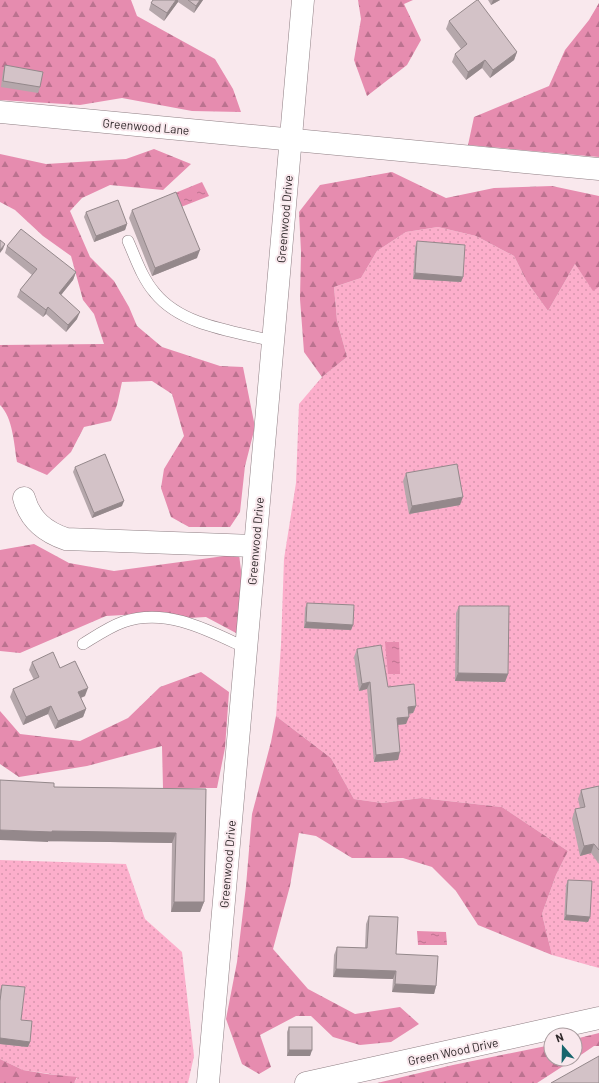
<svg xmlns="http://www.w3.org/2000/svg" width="599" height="1083" font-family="Barlow,sans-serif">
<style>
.grass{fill:url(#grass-dots)}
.forest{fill:url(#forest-firs)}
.water{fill:url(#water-ripples)}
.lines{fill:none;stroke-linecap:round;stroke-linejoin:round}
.lane-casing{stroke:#8f7f84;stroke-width:12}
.street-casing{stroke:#8f7f84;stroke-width:23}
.lane{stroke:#fff;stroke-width:11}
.street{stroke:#fff;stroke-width:22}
.wall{fill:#b5a7ab}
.shaded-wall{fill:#94888b}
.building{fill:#d3c2c7;stroke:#94888b}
.labels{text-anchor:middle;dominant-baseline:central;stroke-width:4;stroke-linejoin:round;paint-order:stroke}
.street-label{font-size:12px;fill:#30292b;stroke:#f9e8ed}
</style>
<defs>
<pattern id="grass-dots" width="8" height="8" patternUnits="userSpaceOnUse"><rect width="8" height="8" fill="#fcaecb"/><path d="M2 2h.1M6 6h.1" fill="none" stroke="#d896ae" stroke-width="1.8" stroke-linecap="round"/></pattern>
<pattern id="forest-firs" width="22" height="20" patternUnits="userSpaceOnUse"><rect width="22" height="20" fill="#e68caf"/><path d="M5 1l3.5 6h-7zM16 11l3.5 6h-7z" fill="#bb728f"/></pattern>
<pattern id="water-ripples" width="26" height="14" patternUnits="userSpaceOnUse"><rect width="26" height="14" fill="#e78caf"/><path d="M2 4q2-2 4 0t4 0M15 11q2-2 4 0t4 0" fill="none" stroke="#bc728f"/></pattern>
</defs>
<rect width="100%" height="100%" fill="#f9e8ed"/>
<g class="grass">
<path d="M438,227L476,236L514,256L527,282L548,311L575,264L593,290L599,287V968L552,955L542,914L556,875L568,851L502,807L421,798L382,803L354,799L331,758L276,716L281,645L284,559L296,483L299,404L322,377L347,357L337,320L334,287L361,278L377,251L406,232Z"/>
<path d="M0,860L126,864L145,919L182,952L194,1056L188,1083H74L77,1078L23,1070L0,1059Z"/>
</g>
<g class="forest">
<path d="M0,0H131L137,16L215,59L233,89L241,112L192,111L122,98L80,105L0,100Z"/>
<path d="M358,0H413L404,4L421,40L407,65L367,96L354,60L361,19Z"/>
<path d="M599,3V157L468,145L474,117L549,86L565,50L589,20Z"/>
<path d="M154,149L191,164L163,190L110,185L82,198L70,211L90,257L114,281L129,307L137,326L162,347L220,366L243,367L255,427L245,466L240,512L230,527H189L171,517L161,488L164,469L184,436L172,394L152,381L122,382L117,405L111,421L84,427L71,452L47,475L17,462C14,444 13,418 0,405V345L104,344L94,314L83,300L71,256L43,236L15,210L0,202V154L46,164L126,159Z"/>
<path d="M392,172L446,198L494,188L552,186L599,196V287L593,291L575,264L548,311L527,282L514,256L476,236L438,227L406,232L377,251L361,278L334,287L337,320L347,357L322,377L304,352L300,299L301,252L299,212L320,185Z"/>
<path d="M34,544L69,563L114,571L239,554L245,603L236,633L206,617L188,618L158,613L106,616L20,653L0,651V550Z"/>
<path d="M201,672L229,692L225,748L217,788H163L162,746L87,766L19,777L0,764V711L20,734L80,741L128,718L160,687Z"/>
<path d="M276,716L331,758L354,799L382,803L421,798L502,807L568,851L556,875L542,914L552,955L478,925L456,891L432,867L403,858H352L316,836L299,833L290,886L273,949L308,989L355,1014L400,1007L419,1024L391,1042L360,1045L333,1037L311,1016H296L260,1035L271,1067L259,1074L242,1064L226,1019L237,962L246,886L252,814L271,742Z"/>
<path d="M599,1033V1046H594L575,1059V1039Z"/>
<path d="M551,1045V1059H574L537,1083H377L453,1065Z"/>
<path d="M0,1059L23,1070L47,1074L77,1077L74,1083H0Z"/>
</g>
<g class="water">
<path d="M202,182L209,196L181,207L175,193Z"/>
<path d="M385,642H399L400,674H388Z"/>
<path d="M417,931L446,932L447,945H418Z"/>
</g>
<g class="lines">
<g class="lane-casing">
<g id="lane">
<path d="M128,241C136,259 142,278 155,293C182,326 233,331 273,341"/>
<path d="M83,644C96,636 109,627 123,622C166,607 208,630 246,648"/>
</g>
</g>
<g class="street-casing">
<g id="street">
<path d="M0,112L599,169"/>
<path d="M24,498C30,520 45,532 66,539L254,546"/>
<path d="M208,1083L303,0"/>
<path d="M306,1083L599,1018"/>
</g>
</g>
<use href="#lane" class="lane"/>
<use href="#street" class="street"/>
</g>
<g class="wall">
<path d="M153,0H203L194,13L178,2L164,21L149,10L151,3Z"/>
<path d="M488,0H500L491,5Z"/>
<path d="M449,21L517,52L514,60L490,78L482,68L466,80L452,62L455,54L461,49L446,29Z"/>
<path d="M5,65L40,87L38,93L1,87L3,71Z"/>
<path d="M132,210L197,258L152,276L129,218Z"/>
<path d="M86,212L127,224L125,230L94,242L84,217Z"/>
<path d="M417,241L463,277L461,282L413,279L415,247Z"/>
<path d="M7,246L76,272L73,280L61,295L77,319L66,332L46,314L43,317L17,297L20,290L32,275L5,253Z"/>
<path d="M75,467L122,506L92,518L73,472Z"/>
<path d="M406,473L460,505L409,514L403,481Z"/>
<path d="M307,603L353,625L351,630L304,628L305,608Z"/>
<path d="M459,606L508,674L505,682L455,681L456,613Z"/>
<path d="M357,649L388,687L416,706L413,713L409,714L406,724L398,725V760L374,762L367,689L359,691L354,657Z"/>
<path d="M32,662L60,668L85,696L81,698L86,709L83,717L55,729L48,714L23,725L10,697L13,689L34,680L29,670Z"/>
<path d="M599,786V864L591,853L580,856L572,819L575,809L580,808L578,799L581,790Z"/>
<path d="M54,787L206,789L204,902L200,912H171L172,843L48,841V842Z"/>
<path d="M568,880L590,917L588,922L564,920L566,885Z"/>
<path d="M369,916L396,954L436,986L434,994L392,992L393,979L333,977L334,955L337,947L365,948L366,924Z"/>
<path d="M2,985L21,1020L30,1042L28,1047L0,1044V990Z"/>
<path d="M289,1027L312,1050L310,1056H287V1032Z"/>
</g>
<g class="shaded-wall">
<path d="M176,0H178V2L164,21L167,13Z"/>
<path d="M200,0H203L194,13L196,6Z"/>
<path d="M493,0H500L491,5Z"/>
<path d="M517,52L514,60L490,78L493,70Z"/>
<path d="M485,60L482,68L466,80L468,72Z"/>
<path d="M127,224L125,230L94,242L96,236Z"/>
<path d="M5,244L3,249L0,253V250Z"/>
<path d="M200,250L197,258L152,276L155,268Z"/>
<path d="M76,272L73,280L57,300L59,293Z"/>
<path d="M415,273L463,277L461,282L413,279Z"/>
<path d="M48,307L46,314L43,317L46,310Z"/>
<path d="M80,312L77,319L66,332L68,325Z"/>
<path d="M463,497L460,505L409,514L412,506Z"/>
<path d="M124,501L122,506L92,518L94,513Z"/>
<path d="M306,622L353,625L351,630L304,628Z"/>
<path d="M458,673L508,674L505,682L455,681Z"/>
<path d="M370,682L367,689L359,691L362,684Z"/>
<path d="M88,688L85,696L75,700L78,692Z"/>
<path d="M51,706L48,714L23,725L26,717Z"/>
<path d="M416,706L413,713L405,714L408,707Z"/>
<path d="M86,709L83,717L55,729L58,721Z"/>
<path d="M409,717L406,724L395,725L397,718Z"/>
<path d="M400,752L398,760L374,762L376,755Z"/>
<path d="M0,830L52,831L176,833L172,843L48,841V842L0,840Z"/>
<path d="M594,844L591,853L580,856L584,846Z"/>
<path d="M174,902H204L200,912H171Z"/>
<path d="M566,915L590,917L588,922L564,920Z"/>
<path d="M336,969L396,971L393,979L333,977Z"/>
<path d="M395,984L436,986L434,994L392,992Z"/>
<path d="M0,1038L30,1042L28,1047L0,1044Z"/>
<path d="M289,1050H312L310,1056H287Z"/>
</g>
<g class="building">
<path d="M153,0H176L167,13L151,3Z"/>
<path d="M188,0H200L196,6Z"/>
<path d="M477,0H478L517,52L493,70L485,60L468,72L455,54L467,44L449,21Z"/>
<path d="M5,65L43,72L40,87L3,81Z"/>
<path d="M176,192L200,250L155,268L132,210Z"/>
<path d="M118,200L127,224L96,236L86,212Z"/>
<path d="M21,229L76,272L59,293L80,312L68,325L48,307L46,310L20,290L37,269L7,246Z"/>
<path d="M0,240L5,244L0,250Z"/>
<path d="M417,241L465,245L463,277L415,273Z"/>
<path d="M105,454L124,501L94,513L75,467Z"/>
<path d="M457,464L463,497L412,506L406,473Z"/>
<path d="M307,603L354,605L353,625L306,622Z"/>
<path d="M459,606H509L508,674L458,673Z"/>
<path d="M381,645L388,687L414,684L416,706L408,707L409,717L397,718L400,752L376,755L370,682L362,684L357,649Z"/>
<path d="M53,652L60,668L75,661L88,688L78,692L86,709L58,721L51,706L26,717L13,689L39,677L32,662Z"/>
<path d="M0,780L54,783V787L206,789L204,902H174L176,833L52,831V832L0,830Z"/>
<path d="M599,786V850L594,844L584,846L575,809L585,807L581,790Z"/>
<path d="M568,880L592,881L590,917L566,915Z"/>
<path d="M369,916L398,917L396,954L438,956L436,986L395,984L396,971L336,969L337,947L367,948Z"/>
<path d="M2,985L25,987L21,1020L32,1021L30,1042L0,1038V1001Z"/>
<rect x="289" y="1027" width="23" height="23"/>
<path d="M599,1056V1083H551Z"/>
</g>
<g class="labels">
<g class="street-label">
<text transform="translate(146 126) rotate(5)">Greenwood Lane</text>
<text transform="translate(284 219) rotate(-85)">Greenwood Drive</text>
<text transform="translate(255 541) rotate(-85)">Greenwood Drive</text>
<text transform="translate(227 864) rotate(-85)">Greenwood Drive</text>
<text transform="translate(453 1051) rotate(-12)">Green Wood Drive</text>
</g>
</g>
<g transform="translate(563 1047) rotate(340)"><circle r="19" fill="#f9e8ed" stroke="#a99c9f"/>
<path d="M0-3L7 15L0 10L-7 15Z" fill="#17656d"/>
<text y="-6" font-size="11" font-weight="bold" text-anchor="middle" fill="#30292b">N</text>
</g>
</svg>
